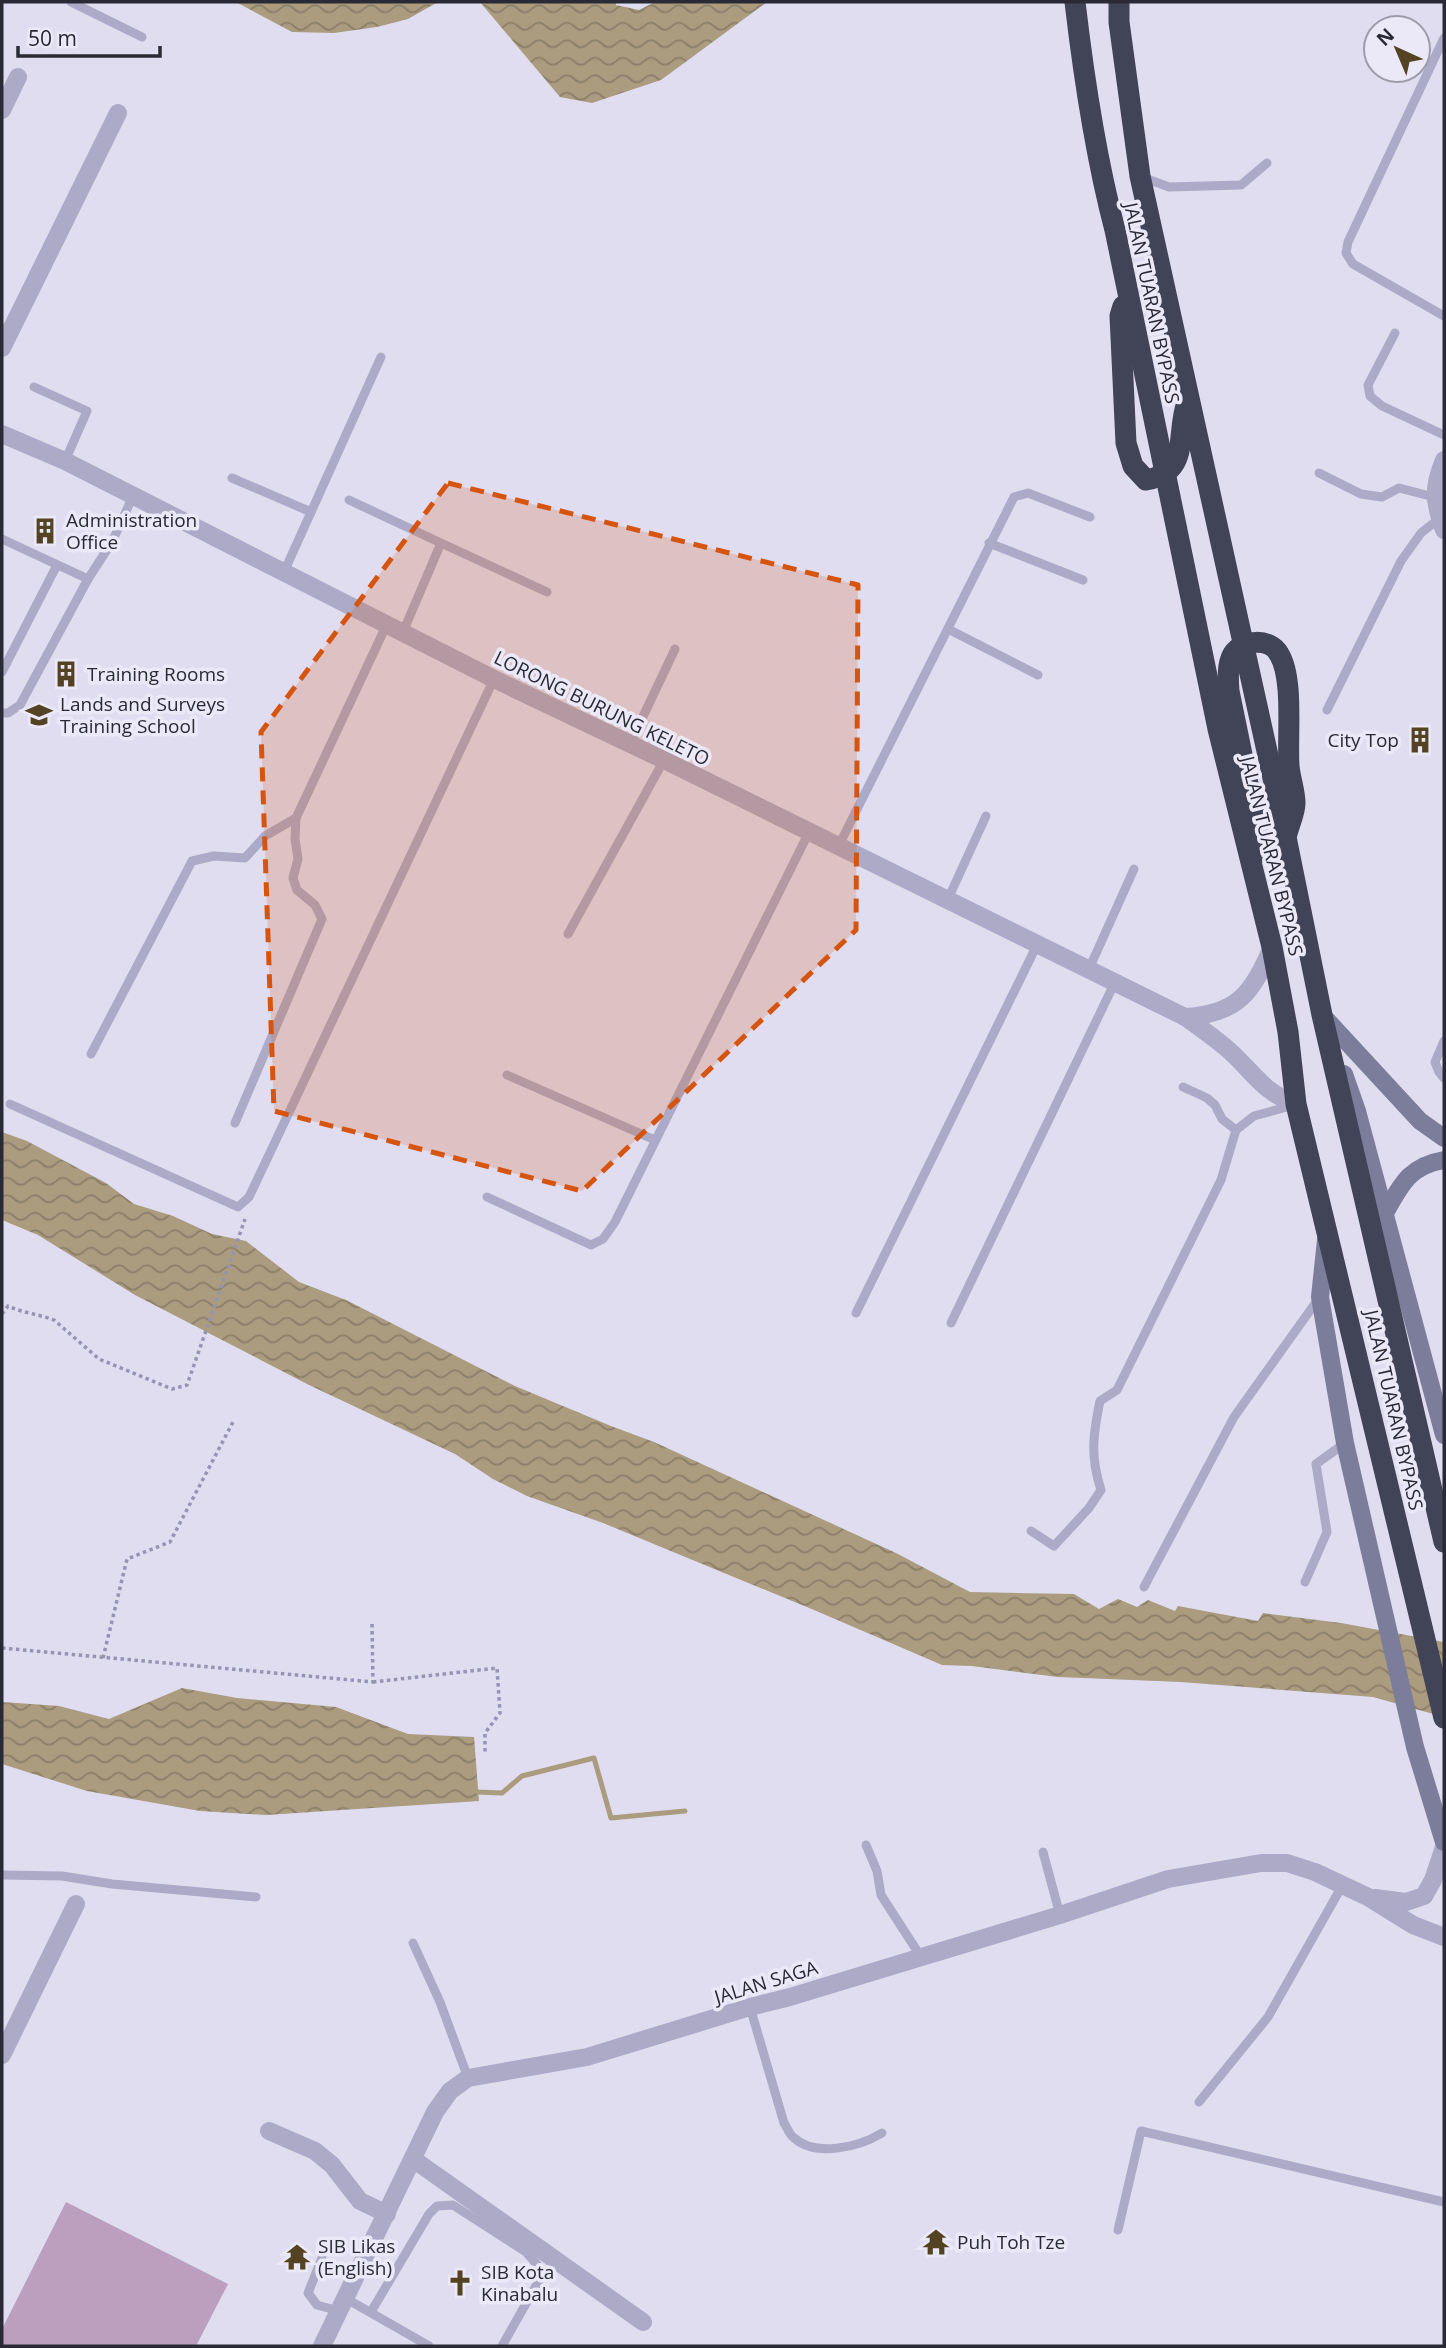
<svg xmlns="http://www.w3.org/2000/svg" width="1446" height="2348" font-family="'Open Sans',sans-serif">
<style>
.garden{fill:#bc9ebe}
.water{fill:url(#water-waves)}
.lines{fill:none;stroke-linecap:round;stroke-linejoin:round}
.stream{stroke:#ab9b7f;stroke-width:5}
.path{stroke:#9594b3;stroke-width:3.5;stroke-dasharray:3.5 3.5;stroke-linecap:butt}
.lane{stroke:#acaac7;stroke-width:9}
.street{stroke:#acaac7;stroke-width:18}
.secondary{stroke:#7c7d9b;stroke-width:18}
.highway{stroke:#414356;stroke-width:21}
.marked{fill:#d55410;fill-opacity:0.2;stroke:#d55410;stroke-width:5;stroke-dasharray:14 9;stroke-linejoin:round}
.labels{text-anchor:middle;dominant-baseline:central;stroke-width:7;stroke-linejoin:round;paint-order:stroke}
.street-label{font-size:19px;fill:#292a35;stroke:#ebe9f8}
.poi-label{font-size:19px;fill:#292a35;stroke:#ebe9f8;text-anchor:start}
</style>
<defs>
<pattern id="water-waves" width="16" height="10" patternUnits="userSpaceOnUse" patternTransform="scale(1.75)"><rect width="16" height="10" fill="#ab9b7f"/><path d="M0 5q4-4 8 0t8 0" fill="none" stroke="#8b7f69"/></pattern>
</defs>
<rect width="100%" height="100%" fill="#e0ddf0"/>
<path class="garden" d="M66,2202L228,2284L196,2346H2V2329Z"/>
<g class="water">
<path d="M236,2H438L408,19L377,27L334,33L292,32Z"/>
<path d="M480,2H616V5L639,10L655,2H767L661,80L592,103L560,97Z"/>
<path d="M2,1132L27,1141L106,1183L134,1204L173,1216L212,1234L246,1241L299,1282L346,1300L515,1386L611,1426L654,1442L896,1553L970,1592L1074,1594L1099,1609L1118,1599L1137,1607L1148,1600L1175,1611L1178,1606L1258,1621L1263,1613L1341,1623L1444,1642V1717L1373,1697L1181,1682L1058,1677L972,1666L942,1665L814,1610L603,1523L527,1496L493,1479L455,1454L307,1384L135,1295L38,1235L2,1220Z"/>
<path d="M182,1688L237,1698L336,1707L408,1734L474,1737L479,1801L266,1815L200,1811L87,1791L2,1764V1702L59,1706L109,1719Z"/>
</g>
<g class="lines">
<path class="stream" d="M474,1789L478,1792L502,1793L522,1776L594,1758L611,1818L685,1811"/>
<g class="path">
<path d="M2,1314L8,1306C23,1313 38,1314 54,1320L99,1359L172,1389L187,1385L245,1219"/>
<path d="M2,1648L373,1682L372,1624"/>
<path d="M103,1658L127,1559L170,1542L233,1422"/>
<path d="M373,1682L497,1668L500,1713L485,1733V1753"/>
</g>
<g class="lane">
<path d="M71,2L142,37"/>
<path d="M1444,38L1348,242L1346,253L1353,264L1444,316"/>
<path d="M1142,177L1169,187L1241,185L1267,163"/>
<path d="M1395,333L1368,385L1370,396L1382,406L1444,435"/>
<path d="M34,387L87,411L65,461"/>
<path d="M1319,473L1361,494L1382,497L1399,488L1434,497"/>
<path d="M232,478L311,512"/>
<path d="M349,500L441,543L403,632"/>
<path d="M2,539L88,579"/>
<path d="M441,543L547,592"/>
<path d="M989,543L1083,580"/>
<path d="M284,572L381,357"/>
<path d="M948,629L1038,675"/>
<path d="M2,672L57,565"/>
<path d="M1327,710L1401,561L1421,533L1440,518"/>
<path d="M2,713H8L20,705L88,579L112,542L133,496"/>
<path d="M630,744L675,649"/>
<path d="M838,847L1014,497L1028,493L1090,517"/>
<path d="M948,899L986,816"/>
<path d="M568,934L664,760"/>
<path d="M1089,969L1134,869"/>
<path d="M1444,1041L1435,1062L1439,1072L1444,1078"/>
<path d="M91,1054L192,861L214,856L245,858L265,836L296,818L387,624"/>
<path d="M507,1075L655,1140"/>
<path d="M1183,1087L1207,1098L1215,1105L1222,1119L1236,1130"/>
<path d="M10,1104L238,1207L249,1197L494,679"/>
<path d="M235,1123L322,919L315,905L297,890L293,878L298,859L295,839L296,818"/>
<path d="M487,1197L591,1245L603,1239L615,1222L809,832"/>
<path d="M856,1313L1038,943"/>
<path d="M951,1323L1115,982"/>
<path d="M1031,1531L1054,1546L1089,1508L1101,1490C1090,1456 1093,1435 1100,1401L1117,1390L1221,1180L1236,1130L1254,1116L1294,1105"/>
<path d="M1305,1582L1327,1532L1316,1464L1345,1443"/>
<path d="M1144,1587L1234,1417L1319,1298"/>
<path d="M866,1845L877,1871L881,1895L921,1957"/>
<path d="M1043,1852L1060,1915"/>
<path d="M2,1875L62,1876L112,1884L256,1897"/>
<path d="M413,1943L440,2002L468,2078"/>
<path d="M750,2007L784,2123C787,2127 789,2134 793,2137C815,2158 859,2147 882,2133"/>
<path d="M1199,2102L1268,2017L1342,1886"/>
<path d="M1118,2230L1141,2131L1444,2202"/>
<path d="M322,2258L308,2293L317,2305L339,2311"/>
<path d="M345,2298L429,2346"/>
<path d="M371,2312L429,2214L437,2206L453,2205L526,2252L541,2269V2277L502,2346"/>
</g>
<g class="street">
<path d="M2,110L18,77"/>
<path d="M2,348L118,113"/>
<path d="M2,434L65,461L494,679L664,760L1185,1017C1202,1029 1218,1040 1233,1054C1255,1075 1266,1094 1296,1104"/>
<path d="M1444,460C1432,489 1434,502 1444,530"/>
<path d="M1185,1017C1238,1014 1252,993 1272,947"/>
<path d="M1375,1898L1406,1902L1424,1896L1433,1880L1444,1847"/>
<path d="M2,2055L76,1904"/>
<path d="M269,2131L315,2151L332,2165L360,2201L387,2214"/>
<path d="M413,2159L643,2322"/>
<path d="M322,2346L435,2112L450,2091L468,2078L587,2057L750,2007L790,1997L1060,1915L1168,1879L1261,1863H1287L1315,1872L1368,1897L1413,1925L1444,1937"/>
</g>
<g class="secondary">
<path d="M1322,1015L1420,1121L1444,1138"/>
<path d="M1344,1074L1357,1111L1444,1435"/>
<path d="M1385,1213C1401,1185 1409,1166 1444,1160"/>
<path d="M1326,1240L1320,1297L1345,1443L1415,1747L1444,1842"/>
</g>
<g class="highway">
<path d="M1075,2C1084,79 1095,154 1115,230L1218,729L1272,947L1288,1032L1296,1104L1444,1718"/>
<path d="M1119,2V22L1140,176L1286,837L1322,1015L1444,1542"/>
<path d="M1123,306L1120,316L1126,443L1133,466L1146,480C1192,471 1175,435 1187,403"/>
<path d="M1262,852L1229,691C1228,679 1227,664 1233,654C1242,639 1271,638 1279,654C1294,678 1287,736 1289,766C1290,778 1295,791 1295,803C1295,813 1289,825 1287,834"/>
</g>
</g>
<path class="marked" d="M448,483L858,585L856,930L582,1191L274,1111L261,732Z"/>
<defs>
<g id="building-bare" transform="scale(2.1)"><path d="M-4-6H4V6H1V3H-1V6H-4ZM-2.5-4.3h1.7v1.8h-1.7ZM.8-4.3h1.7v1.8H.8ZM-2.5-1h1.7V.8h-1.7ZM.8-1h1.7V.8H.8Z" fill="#534322" stroke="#ebe9f8" stroke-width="2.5" paint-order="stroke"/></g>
<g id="university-bare" transform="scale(2.1)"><path d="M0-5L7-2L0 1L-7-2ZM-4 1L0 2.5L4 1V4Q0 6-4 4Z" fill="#534322" stroke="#ebe9f8" stroke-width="2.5" paint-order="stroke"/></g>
<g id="temple-bare" transform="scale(2.1)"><path d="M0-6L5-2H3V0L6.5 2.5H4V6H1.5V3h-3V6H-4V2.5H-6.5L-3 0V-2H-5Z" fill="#534322" stroke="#ebe9f8" stroke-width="2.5" paint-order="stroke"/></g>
<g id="church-bare" transform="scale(2.1)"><path d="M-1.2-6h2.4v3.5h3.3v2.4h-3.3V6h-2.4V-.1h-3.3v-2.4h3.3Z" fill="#534322" stroke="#ebe9f8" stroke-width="2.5" paint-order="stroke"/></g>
</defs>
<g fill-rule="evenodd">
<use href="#building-bare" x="45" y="531"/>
<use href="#building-bare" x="66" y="674"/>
<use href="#university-bare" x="39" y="715"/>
<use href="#building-bare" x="1420" y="740"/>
<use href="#temple-bare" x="936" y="2242"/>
<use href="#temple-bare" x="297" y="2257"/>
<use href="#church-bare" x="460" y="2283"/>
</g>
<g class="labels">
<g class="street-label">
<text transform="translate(1152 303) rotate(78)">JALAN TUARAN BYPASS</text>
<text transform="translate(602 708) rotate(26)">LORONG BURUNG KELETO</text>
<text transform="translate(1272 856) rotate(76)">JALAN TUARAN BYPASS</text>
<text transform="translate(1394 1410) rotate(77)">JALAN TUARAN BYPASS</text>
<text transform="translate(766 1982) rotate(-17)">JALAN SAGA</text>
</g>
<g class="poi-label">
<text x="66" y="520">Administration<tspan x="66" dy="22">Office</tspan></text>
<text x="87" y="674">Training Rooms</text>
<text x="60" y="704">Lands and Surveys<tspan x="60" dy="22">Training School</tspan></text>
<text x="1399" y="740" text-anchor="end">City Top</text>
<text x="957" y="2242">Puh Toh Tze</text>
<text x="318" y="2246">SIB Likas<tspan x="318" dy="22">(English)</tspan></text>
<text x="481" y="2272">SIB Kota<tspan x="481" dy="22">Kinabalu</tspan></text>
</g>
</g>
<rect width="1446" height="2348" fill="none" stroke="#292a35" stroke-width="7"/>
<g transform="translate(1397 49) rotate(316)"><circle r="33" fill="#ebe9f8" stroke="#9d9daa" stroke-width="2"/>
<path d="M0-5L12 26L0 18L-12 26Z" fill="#534322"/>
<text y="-10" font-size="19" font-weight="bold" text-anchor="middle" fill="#292a35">N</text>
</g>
<path d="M18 46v10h142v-10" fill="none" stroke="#292a35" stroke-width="3.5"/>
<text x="28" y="46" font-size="21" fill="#292a35" stroke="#ebe9f8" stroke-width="5" paint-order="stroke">50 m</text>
</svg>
